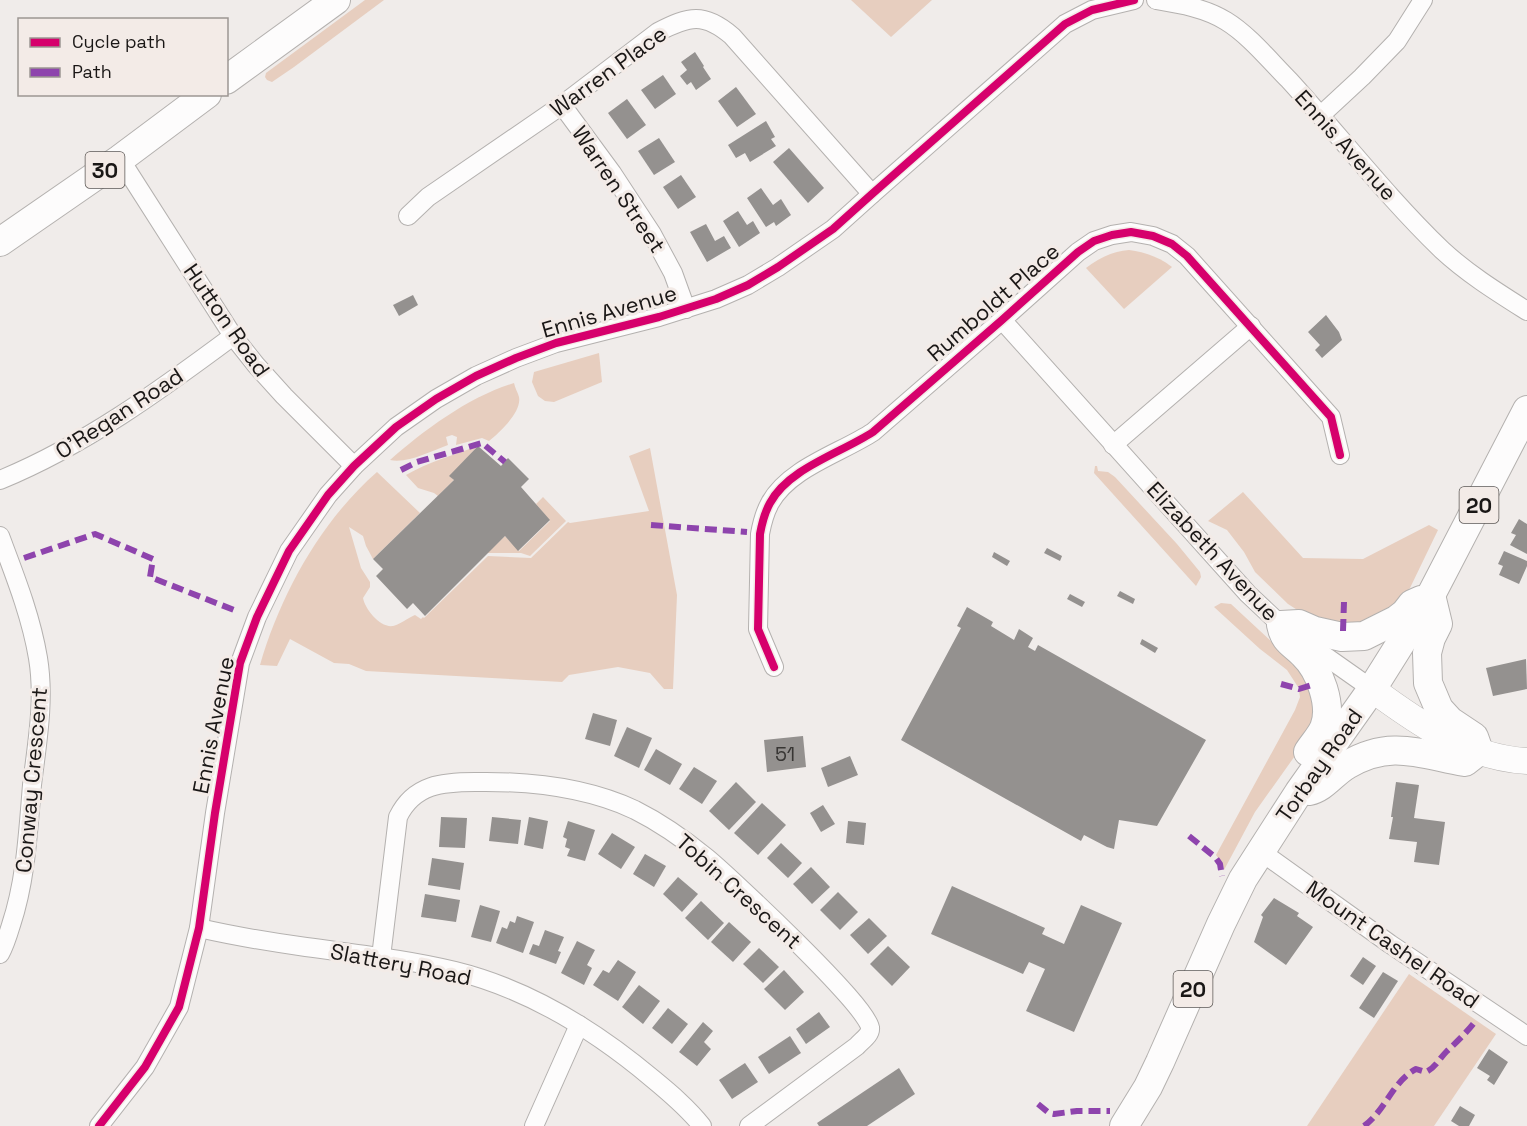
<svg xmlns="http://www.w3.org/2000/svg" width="1527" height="1126" font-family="'Space Grotesk',sans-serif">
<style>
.green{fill:#e7cebf}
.building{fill:#94918f}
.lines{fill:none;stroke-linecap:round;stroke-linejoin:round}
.minor-casing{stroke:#b4b1af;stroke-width:20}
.secondary-casing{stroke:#b4b1af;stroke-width:27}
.primary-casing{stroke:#b4b1af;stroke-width:30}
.minor{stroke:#fdfcfc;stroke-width:18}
.secondary{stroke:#fdfcfc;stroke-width:26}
.primary{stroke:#fdfcfc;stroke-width:28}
.quiet{stroke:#8e44ad;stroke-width:6;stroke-dasharray:12 6;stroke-linecap:butt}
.cycleway-casing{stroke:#f3ebe7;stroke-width:11}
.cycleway{stroke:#d6006c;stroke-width:8}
.labels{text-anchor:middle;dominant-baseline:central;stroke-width:6;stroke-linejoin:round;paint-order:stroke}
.number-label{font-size:20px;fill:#383634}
.shield{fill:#f3ebe7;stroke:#5b5755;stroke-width:1.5}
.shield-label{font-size:21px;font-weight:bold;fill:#1a1716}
.street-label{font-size:22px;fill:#1a1716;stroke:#f3ebe7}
</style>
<rect width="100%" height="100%" fill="#f0ecea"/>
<g class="green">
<path d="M365,0H384L294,67L272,82L267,80L265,77L266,73Z"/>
<path d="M851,0H932L891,37Z"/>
<path d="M1129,250C1145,252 1159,257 1172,267L1124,309L1086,268C1099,258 1113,251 1129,250Z"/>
<path d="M599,353L602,382L554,402L545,401L538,396L532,382L534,372Z"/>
<path d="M514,383C515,388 518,393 519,397C522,412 499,433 489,441L482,438L456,445L457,437L452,435L446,437L448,445C431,451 407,464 390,460C424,430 470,396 514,383Z"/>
<path d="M478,446L450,476L454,480L438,496L434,493L418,488L406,475C428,462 454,455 478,446Z"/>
<path d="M650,448L677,595L673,689H664L650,673L618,667L569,675L562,682L366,671L349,664L334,663L290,639L277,666L260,665C281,593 321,521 377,472L420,513L373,559L366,546L363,536L349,527L361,568L370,582V587L363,598C365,609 380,628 393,626C397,626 410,617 415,615L421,619L423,617L424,618L488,556L531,558L568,522L570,523L649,511L629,456Z"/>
<path d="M1095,466H1097L1098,471L1108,472L1115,477L1177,544L1200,572L1201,577L1196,586L1094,473Z"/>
<path d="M1243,492L1303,558L1363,559L1429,525L1438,530L1410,588L1394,606L1369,623L1342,626L1316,622L1288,604L1255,572L1244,552L1227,530L1208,521Z"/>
<path d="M543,497L566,521L530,556L521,553H487L505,536L519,551L550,521L536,504Z"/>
<path d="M1221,603L1231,604L1273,643L1311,682L1298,687L1287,670L1260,649L1214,607Z"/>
<path d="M1313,687L1314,721L1297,753L1255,812L1224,870L1223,865L1216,855L1295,710L1300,697L1299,691Z"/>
<path d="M1409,974L1496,1034L1434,1126H1307Z"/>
</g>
<g class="building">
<path d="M695,52L704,66L703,67L711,79L696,90L691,82L687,85L680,76L687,70L681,62Z"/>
<path d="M663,75L676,94L655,109L641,90Z"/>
<path d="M736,87L756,114L737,127L718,101Z"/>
<path d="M627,99L646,125L627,139L608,113Z"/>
<path d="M766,121L775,137L771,139L776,146L750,162L745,153L736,158L728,145Z"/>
<path d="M659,138L675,162L654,175L638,151Z"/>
<path d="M789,148L824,188L808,203L773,162Z"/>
<path d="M681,175L696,197L678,209L663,187Z"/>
<path d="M761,188L773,205L781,199L791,215L776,226L774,222L766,227L747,198Z"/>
<path d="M738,211L747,225L753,221L760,233L739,247L723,221Z"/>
<path d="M706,224L715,241L724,236L731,248L707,262L690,232Z"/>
<path d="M413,295L418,305L399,316L393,305Z"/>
<path d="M1326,315L1339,332L1342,340L1322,358L1315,350L1320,345L1308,332Z"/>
<path d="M478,446L501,466L508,458L529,479L521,487L550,520L518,551L505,536L425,616L413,603L407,609L376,576L383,569L373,559L454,480L449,476Z"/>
<path d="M1519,519L1527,524V554L1510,545L1516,535L1511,533Z"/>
<path d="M1047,548L1062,556L1060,561L1044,553Z"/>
<path d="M1504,551L1527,561V566L1519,584L1499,575L1503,566L1498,564Z"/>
<path d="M994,552L1010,561L1007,566L992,557Z"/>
<path d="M1120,591L1135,599L1133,604L1117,596Z"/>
<path d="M1070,594L1085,602L1082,607L1067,599Z"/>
<path d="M967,607L993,622L991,626L1014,640L1019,629L1033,638L1028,647L1035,651L1038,645L1206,740L1157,826L1119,820L1114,849L1107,847L1084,835L1081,841L901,740L961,628L957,626Z"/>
<path d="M1142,639L1158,648L1155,653L1140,644Z"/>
<path d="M1526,659L1527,689L1493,696L1486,668Z"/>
<path d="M593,713L617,720L610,746L585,739Z"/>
<path d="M627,727L652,738L639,768L614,756Z"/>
<path d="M803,736L806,767L767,772L764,740Z"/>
<path d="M656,749L682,764L670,785L644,770Z"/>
<path d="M850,756L858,775L828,787L821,768Z"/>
<path d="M694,767L717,781L702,804L679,789Z"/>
<path d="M736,782L756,802L729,830L709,811Z"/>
<path d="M1396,782L1419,785L1414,818L1445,822L1439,865L1414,862L1417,842L1389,839L1393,817H1391Z"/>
<path d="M762,803L786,825L758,855L734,833Z"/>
<path d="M823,805L835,824L821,832L810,813Z"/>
<path d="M441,817L467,818L465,848L439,847Z"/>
<path d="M492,817L521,820L518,844L489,841Z"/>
<path d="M529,817L548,821L543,849L524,845Z"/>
<path d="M568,821L595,830L585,861L567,856L570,849L565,847L567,839L563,837Z"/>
<path d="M848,821L866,823L864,845L846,843Z"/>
<path d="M612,833L635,847L621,869L598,854Z"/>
<path d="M781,843L802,863L788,878L767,858Z"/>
<path d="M645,854L666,866L654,887L633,874Z"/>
<path d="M432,858L464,863L460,890L428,885Z"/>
<path d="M811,867L830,887L812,904L793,884Z"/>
<path d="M678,877L698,894L682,912L663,894Z"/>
<path d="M952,886L1045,928L1042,934L1064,944L1081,905L1122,923L1074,1032L1026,1011L1045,969L1029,962L1023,974L931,934Z"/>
<path d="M838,892L858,912L840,930L820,910Z"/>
<path d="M425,894L460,900L456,922L421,917Z"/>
<path d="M1274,898L1299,913L1297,916L1313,927L1286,965L1254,942L1263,917L1261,915Z"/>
<path d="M701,901L724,923L708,940L685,918Z"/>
<path d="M480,905L500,911L491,942L471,937Z"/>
<path d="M517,916L534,922L523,953L496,943L502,927L507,929L510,921L515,923Z"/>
<path d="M869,918L887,936L868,954L850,935Z"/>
<path d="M729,922L751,942L733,962L711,942Z"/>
<path d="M545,930L564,937L558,951L561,952L556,964L529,954L533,944L539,946Z"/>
<path d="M577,941L595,950L587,965L592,968L584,985L561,973Z"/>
<path d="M888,946L910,967L892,986L870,964Z"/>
<path d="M759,948L779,967L763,983L743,964Z"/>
<path d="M1363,957L1376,966L1363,985L1350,976Z"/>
<path d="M618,960L636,972L618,1001L593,985L603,970L609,973Z"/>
<path d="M784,970L804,992L785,1010L764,989Z"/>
<path d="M1383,972L1398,981L1374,1018L1359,1008Z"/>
<path d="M639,985L660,1001L643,1024L622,1007Z"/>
<path d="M668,1008L688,1024L672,1044L652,1028Z"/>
<path d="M819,1012L830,1027L806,1044L796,1029Z"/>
<path d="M703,1022L713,1031L704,1042L711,1049L697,1066L679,1052Z"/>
<path d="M790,1036L801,1053L769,1074L758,1057Z"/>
<path d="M1489,1049L1508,1062L1494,1085L1487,1080L1490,1076L1477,1068Z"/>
<path d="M745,1063L758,1082L732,1099L719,1080Z"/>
<path d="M899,1068L915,1094L867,1126H819L817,1123Z"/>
<path d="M1460,1106L1475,1115L1469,1126H1459L1451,1121Z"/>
</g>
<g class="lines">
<g class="minor-casing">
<g id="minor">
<path d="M1156,0C1180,4 1205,8 1226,21C1249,35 1270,61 1289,80C1340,136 1387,197 1442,250C1468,274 1497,292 1527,311"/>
<path d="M562,105L612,173L652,234L673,273L686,309"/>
<path d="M1321,115L1362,77L1397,41L1423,0"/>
<path d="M120,159L233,336L256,365L284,396L354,466"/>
<path d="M408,216L428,197L562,105L658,32C689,16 704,12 732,36L872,194"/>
<path d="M1002,320L1248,594L1281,625L1372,689"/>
<path d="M1113,445L1251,326"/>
<path d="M0,480C85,445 159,391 233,336"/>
<path d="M0,536C15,576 31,616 38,658C45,700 37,743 32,785C28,832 26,880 11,925C8,935 5,945 0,954"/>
<path d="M774,667L758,629L760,534C762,523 765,512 770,503C789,468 841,453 873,432L1002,320L1078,252L1094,241L1112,235L1131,232L1153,236L1172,244L1187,256L1331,417L1340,455"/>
<path d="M1260,851L1390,944L1527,1036"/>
<path d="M199,928C234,936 270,942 306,947C356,954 406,959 455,971C528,989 596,1031 653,1079C670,1093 688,1108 702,1126"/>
<path d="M381,957L398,817C414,784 443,782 475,782C529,781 586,787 635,810C661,823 685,840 707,858C730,877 870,1008 870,1028C871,1035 861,1041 857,1046L749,1126"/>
<path d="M99,1126L145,1067L179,1007L199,928L215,813L240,663L257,617L289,551L328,495L354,466L396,427L436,399L476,376L516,358L556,343L659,317L716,299L748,285L778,267L833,229L872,194L1065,24L1092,10L1134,0"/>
<path d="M534,1126L579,1025"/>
</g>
</g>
<g class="secondary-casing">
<path id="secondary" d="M1372,689C1418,723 1468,758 1527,761"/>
</g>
<g class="primary-casing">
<g id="primary">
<path d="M226,80L336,0"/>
<path d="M0,242L120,159L207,94"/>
<path d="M1308,752C1313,744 1320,737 1324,728C1333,706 1320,670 1303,654C1292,643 1284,641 1281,625L1299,624L1315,631L1342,637L1364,636L1396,620L1405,613L1412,604L1421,600"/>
<path d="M1309,791C1324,788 1333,773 1347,765C1390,739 1420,754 1465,762L1479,751L1474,737L1450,721L1439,709L1428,683L1427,653L1431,638L1438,624L1431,595"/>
<path d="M1124,1126L1148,1087L1160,1062L1221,924L1243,879L1299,792L1372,689L1431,595L1527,410"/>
</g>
</g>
<use href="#minor" class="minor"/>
<use href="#secondary" class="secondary"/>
<use href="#primary" class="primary"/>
<g class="quiet">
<path d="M401,470L417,462L482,443L505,462"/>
<path d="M651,525L747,532"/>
<path d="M24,558L95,534L153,559L150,577L239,612"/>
<path d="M1343,631L1344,602"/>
<path d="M1281,684L1299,689L1315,684"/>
<path d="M1189,836L1215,857L1220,864L1222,876"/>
<path d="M1038,1104L1049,1113L1054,1114L1077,1111H1110"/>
<path d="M1364,1126C1385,1111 1393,1081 1416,1069L1426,1072C1436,1067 1439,1059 1447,1051C1458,1041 1468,1031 1477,1019"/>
</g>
<g class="cycleway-casing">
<g id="cycleway">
<path d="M774,667L758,629L760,534C762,523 765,512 770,503C789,468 841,453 873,432L1002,320L1078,252L1094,241L1112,235L1131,232L1153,236L1172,244L1187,256L1331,417L1340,455"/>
<path d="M99,1126L145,1067L179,1007L199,928L215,813L240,663L257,617L289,551L328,495L354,466L396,427L436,399L476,376L516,358L556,343L659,317L716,299L748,285L778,267L833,229L872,194L1065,24L1092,10L1134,0"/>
</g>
</g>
<use href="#cycleway" class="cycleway"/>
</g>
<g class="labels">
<g class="number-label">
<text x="785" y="754">51</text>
</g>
<g class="shield">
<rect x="85.5" y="152" width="39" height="36" rx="4.5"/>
<rect x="1459.5" y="487" width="39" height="36" rx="4.5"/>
<rect x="1173.5" y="971" width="39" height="36" rx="4.5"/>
</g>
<g class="shield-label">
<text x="105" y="170">30</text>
<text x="1479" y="505">20</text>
<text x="1193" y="989">20</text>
</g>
<g class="street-label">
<text transform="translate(608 71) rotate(-36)">Warren Place</text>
<text transform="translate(1346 145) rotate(48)">Ennis Avenue</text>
<text transform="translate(619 189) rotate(56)">Warren Street</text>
<text transform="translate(993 302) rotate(-41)">Rumboldt Place</text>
<text transform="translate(609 311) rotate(-16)">Ennis Avenue</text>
<text transform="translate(227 320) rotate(55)">Hutton Road</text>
<text transform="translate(119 413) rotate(-33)">O'Regan Road</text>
<text transform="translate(1213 551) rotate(47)">Elizabeth Avenue</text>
<text transform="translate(213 725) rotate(-79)">Ennis Avenue</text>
<text transform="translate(1319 765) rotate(-55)">Torbay Road</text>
<text transform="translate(31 780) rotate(-85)">Conway Crescent</text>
<text transform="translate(739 891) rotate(42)">Tobin Crescent</text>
<text transform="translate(1393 944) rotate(35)">Mount Cashel Road</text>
<text transform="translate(401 964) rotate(11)">Slattery Road</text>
</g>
</g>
<rect x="18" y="18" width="210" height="78" fill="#f3ebe7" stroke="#9c9693" stroke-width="1.5"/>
<rect x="30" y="38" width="30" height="9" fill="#d6006c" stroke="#9c9693" stroke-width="1.5"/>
<text x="72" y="48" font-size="18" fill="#1a1716">Cycle path</text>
<rect x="30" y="68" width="30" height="9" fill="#8e44ad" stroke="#9c9693" stroke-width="1.5"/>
<text x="72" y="78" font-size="18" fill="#1a1716">Path</text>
</svg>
